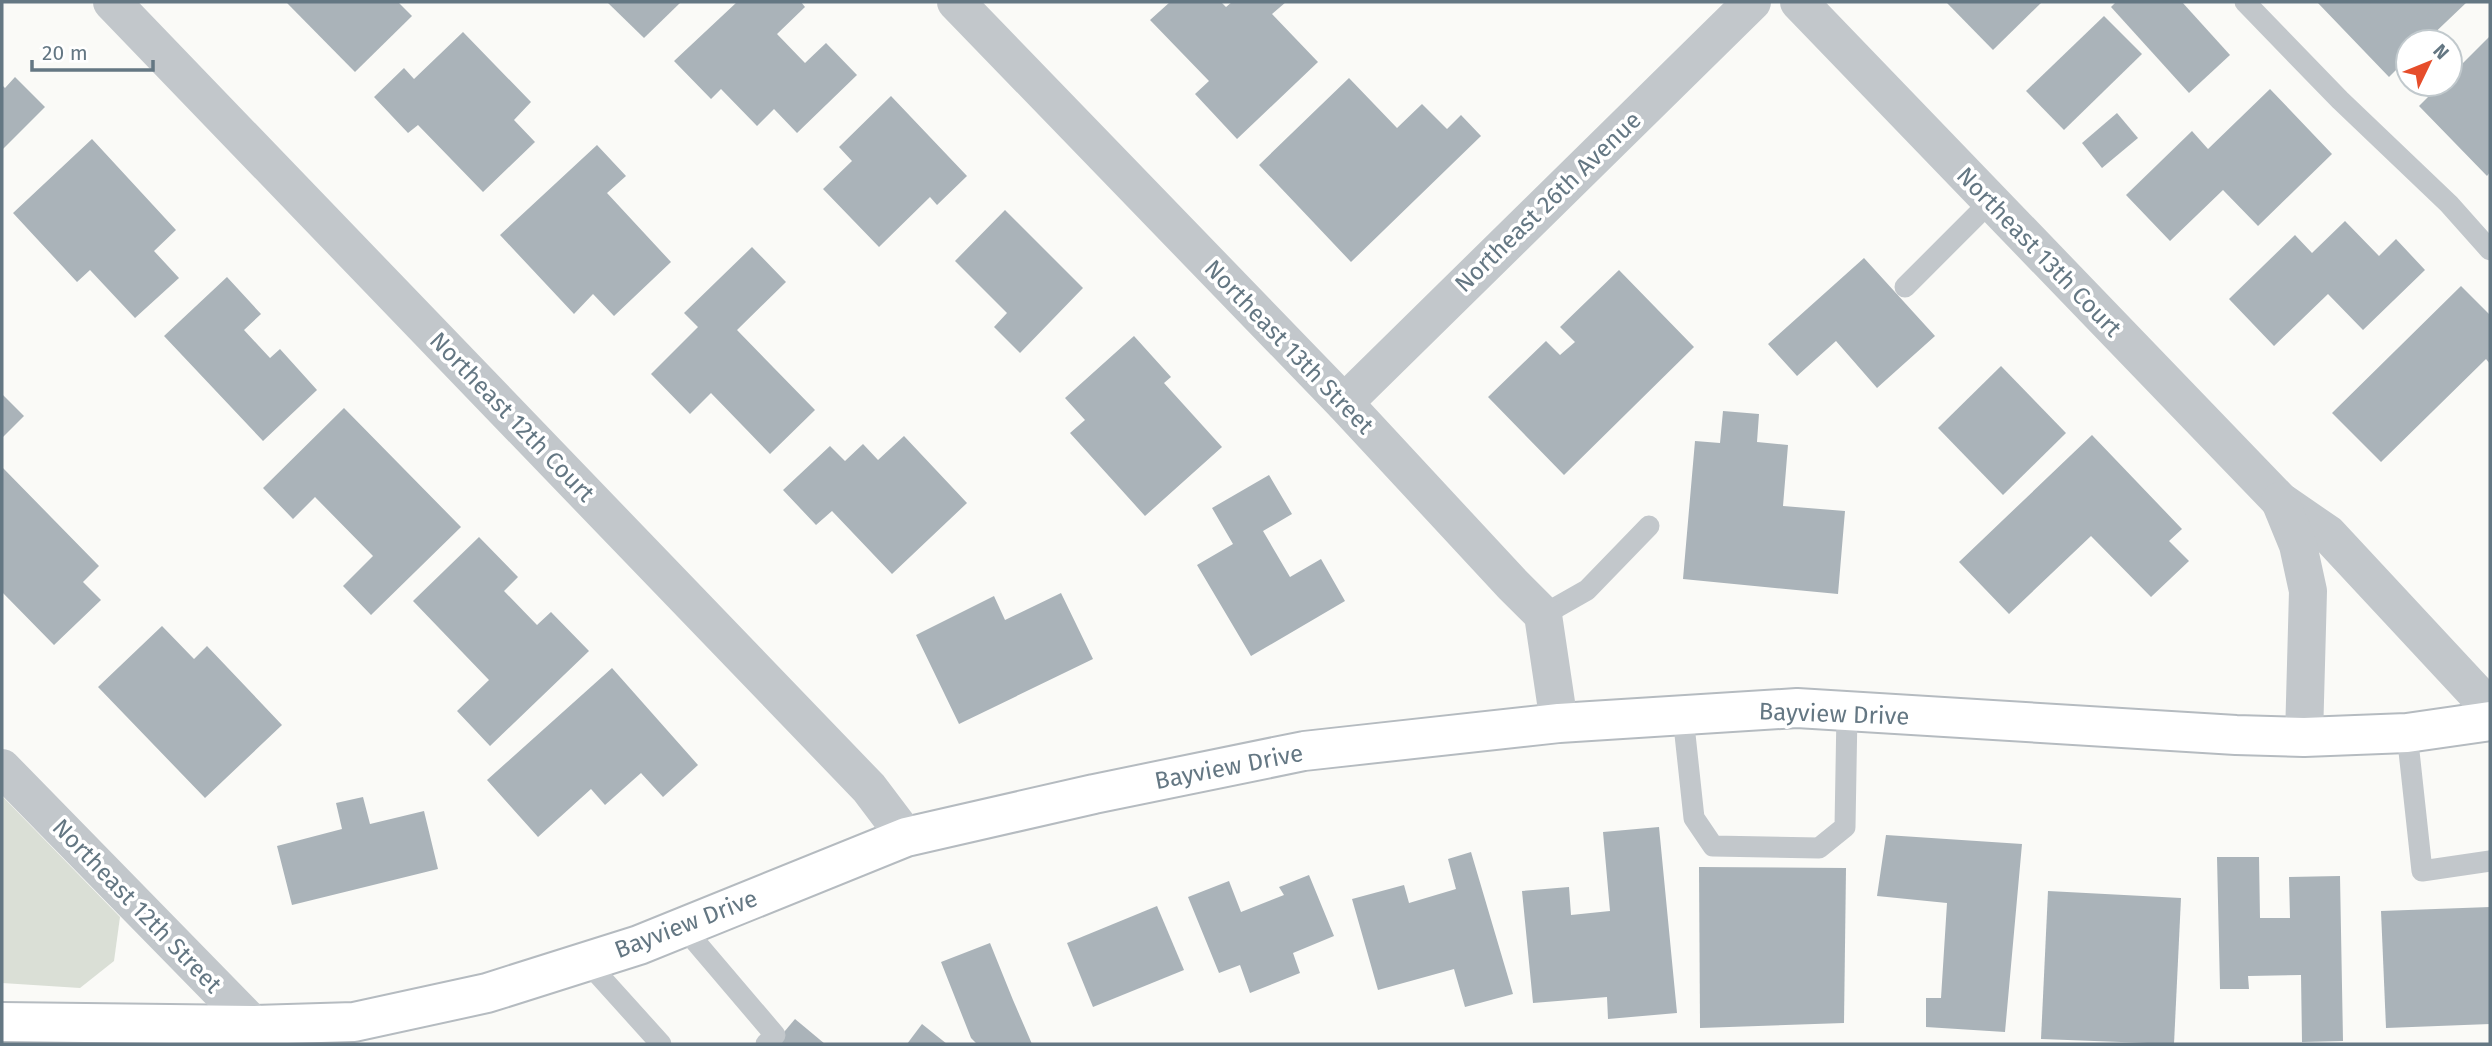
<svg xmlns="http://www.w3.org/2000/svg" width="2492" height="1046" font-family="'Fira Sans',sans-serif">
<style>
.park{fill:#dadfd6}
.building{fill:#aab3b9}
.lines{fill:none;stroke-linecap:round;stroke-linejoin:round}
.secondary-casing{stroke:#b5bbc0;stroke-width:42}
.lane{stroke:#c2c7cb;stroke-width:21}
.street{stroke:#c2c7cb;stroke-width:38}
.secondary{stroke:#fff;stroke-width:38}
.labels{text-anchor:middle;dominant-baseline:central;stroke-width:7;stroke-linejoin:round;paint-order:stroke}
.street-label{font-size:24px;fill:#647783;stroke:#fff}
</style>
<rect width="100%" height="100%" fill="#fafaf7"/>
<path class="park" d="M2,796L120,917L114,961L80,988L2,983Z"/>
<g class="building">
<path d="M286,2H398L412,16L355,72Z"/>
<path d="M607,2H681L644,38Z"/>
<path d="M737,2H801L805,7L777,34L805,63L826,43L857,75L797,133L774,109L757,126L721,89L711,99L674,61Z"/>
<path d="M1170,2H1221L1226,7L1232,2H1286L1272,14L1318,62L1237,139L1195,94L1209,81L1150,20Z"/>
<path d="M1946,2H2042L1993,50Z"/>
<path d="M2116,2H2182L2230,55L2189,93L2111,7Z"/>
<path d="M2317,2H2467L2425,42H2408V58L2389,77Z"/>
<path d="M2104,16L2142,54L2064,130L2026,91Z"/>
<path d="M463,32L531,102L514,120L535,142L483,192L418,125L408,133L374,97L404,68L414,79Z"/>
<path d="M2490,36V172L2487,176L2419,106L2441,84H2450V76Z"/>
<path d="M15,77L45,107L2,150V85L5,88Z"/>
<path d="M1349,78L1397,128L1422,104L1447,129L1461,115L1481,136L1351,262L1259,165Z"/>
<path d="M2270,89L2332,154L2258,226L2223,190L2170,241L2126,195L2192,131L2208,149Z"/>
<path d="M891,96L967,176L937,205L930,197L879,247L823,189L852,161L839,147Z"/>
<path d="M2117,113L2138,138L2102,168L2082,143Z"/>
<path d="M92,139L176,230L154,251L179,278L135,318L90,270L77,282L13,213Z"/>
<path d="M597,145L626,176L607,193L671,262L614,316L593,294L574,314L500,235Z"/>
<path d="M1005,210L1083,288L1020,353L994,327L1007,313L955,261Z"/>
<path d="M2345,221L2379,256L2396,239L2425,270L2363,330L2328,294L2274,346L2229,299L2295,235L2312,253Z"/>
<path d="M752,247L786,282L737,330L815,410L770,454L711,393L690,414L651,374L698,327L684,313Z"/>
<path d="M1864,258L1935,336L1877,388L1836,341L1797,376L1768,344Z"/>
<path d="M1619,270L1694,347L1564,475L1488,397L1546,341L1560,355L1575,342L1560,327Z"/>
<path d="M227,277L261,314L244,330L270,358L280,349L317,390L263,441L164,336Z"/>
<path d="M2461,286L2490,315V364L2486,359L2381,462L2332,413Z"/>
<path d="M1134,336L1171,377L1164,383L1222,447L1145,516L1070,433L1085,420L1065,398Z"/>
<path d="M2001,366L2066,433L2003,495L1938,428Z"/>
<path d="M2,394L24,416L2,438Z"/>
<path d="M344,408L461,527L371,615L343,586L373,556L315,497L293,519L263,488Z"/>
<path d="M1723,411L1759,414L1757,442L1788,445L1783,506L1845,511L1838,594L1683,579L1695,441L1720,443Z"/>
<path d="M2092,435L2182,529L2169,541L2189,561L2151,597L2091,536L2009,614L1959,562Z"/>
<path d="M904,436L967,503L892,574L832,511L816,525L783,490L830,446L845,461L863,444L878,460Z"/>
<path d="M2,467L99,566L83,582L101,600L54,645L2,592Z"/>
<path d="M1269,475L1292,514L1263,531L1290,577L1321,559L1345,601L1251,656L1197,565L1233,544L1212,508Z"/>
<path d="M479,537L518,577L504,591L537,625L551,612L589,651L490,746L457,711L489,680L413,601Z"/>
<path d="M1061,593L1093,659L959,724L916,635L994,596L1005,620Z"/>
<path d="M162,626L194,659L207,646L282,725L205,798L98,687Z"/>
<path d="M612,668L698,765L663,797L641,773L605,805L591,789L538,837L487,780Z"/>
<path d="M363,797L370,824L424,811L438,869L292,905L277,846L342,829L336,803Z"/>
<path d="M1659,827L1677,1013L1608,1019L1607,997L1533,1003L1522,891L1569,887L1571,915L1610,911L1603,832Z"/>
<path d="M1886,835L2022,844L2005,1032L1926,1027V998H1941L1947,903L1877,896Z"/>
<path d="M1471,852L1513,994L1465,1007L1454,969L1378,990L1352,899L1404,885L1409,903L1456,889L1448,859Z"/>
<path d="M2217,857H2259L2260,918H2290L2289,877L2340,876L2343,1041L2302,1042L2301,975L2248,976L2249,989H2220Z"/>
<path d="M1699,867L1846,868L1844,1023L1700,1028Z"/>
<path d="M1309,875L1334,936L1293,953L1300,973L1250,993L1240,965L1219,973L1188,897L1229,881L1241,912L1284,895L1279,887Z"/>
<path d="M2048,891L2181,898L2174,1044L2041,1039Z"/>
<path d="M1157,906L1184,970L1093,1007L1067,943Z"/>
<path d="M2490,907V1024L2386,1028L2381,911Z"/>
<path d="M990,943L1013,1000L1032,1044H977L971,1038L941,962Z"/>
<path d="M795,1019L825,1044H774Z"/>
<path d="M922,1024L947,1044H907Z"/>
</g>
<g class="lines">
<g class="secondary-casing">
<path id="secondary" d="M2,1022L253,1025L354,1022L487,993L639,945L906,837L1094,794L1304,751L1559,723L1797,708L2236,735L2304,737L2407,733L2490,721"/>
</g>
<g class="lane">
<path d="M2245,2L2340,100L2449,204L2490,250"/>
<path d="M1905,287L1990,202"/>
<path d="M1543,615L1587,590L1649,526"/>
<path d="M1683,716L1694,818L1713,846L1819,848L1845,827L1847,712"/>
<path d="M2407,733L2422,871L2490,861"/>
<path d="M683,927L775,1035L766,1044"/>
<path d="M587,962L661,1044"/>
</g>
<g class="street">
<path d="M112,2L869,788L906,837"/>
<path d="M956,2L1344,403L1513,585L1543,615L1559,723"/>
<path d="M1799,2L2280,501L2328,534L2490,708"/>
<path d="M1344,403L1752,2"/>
<path d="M2280,501L2298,545L2308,591L2304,737"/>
<path d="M2,768L272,1044"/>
</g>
<use href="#secondary" class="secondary"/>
</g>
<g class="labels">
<g class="street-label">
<text transform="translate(1548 202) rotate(-44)">Northeast 26th Avenue</text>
<text transform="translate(2039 252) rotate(46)">Northeast 13th Court</text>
<text transform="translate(1289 347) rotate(46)">Northeast 13th Street</text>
<text transform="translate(512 417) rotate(46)">Northeast 12th Court</text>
<text transform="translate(1834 714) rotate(2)">Bayview Drive</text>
<text transform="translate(1229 767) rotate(-11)">Bayview Drive</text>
<text transform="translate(137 906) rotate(46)">Northeast 12th Street</text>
<text transform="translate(686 924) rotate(-21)">Bayview Drive</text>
</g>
</g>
<rect width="2492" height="1046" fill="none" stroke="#647783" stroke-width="7"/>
<g transform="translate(2429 63) rotate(47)"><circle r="33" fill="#ffffff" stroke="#c1c9cd" stroke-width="2"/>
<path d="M0-5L12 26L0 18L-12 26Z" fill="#e64d2b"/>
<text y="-10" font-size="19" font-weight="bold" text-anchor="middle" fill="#647783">N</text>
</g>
<path d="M32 60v10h121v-10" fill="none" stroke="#647783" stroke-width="3.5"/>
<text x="42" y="60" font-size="21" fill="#647783" stroke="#ffffff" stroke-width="5" paint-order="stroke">20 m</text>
</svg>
